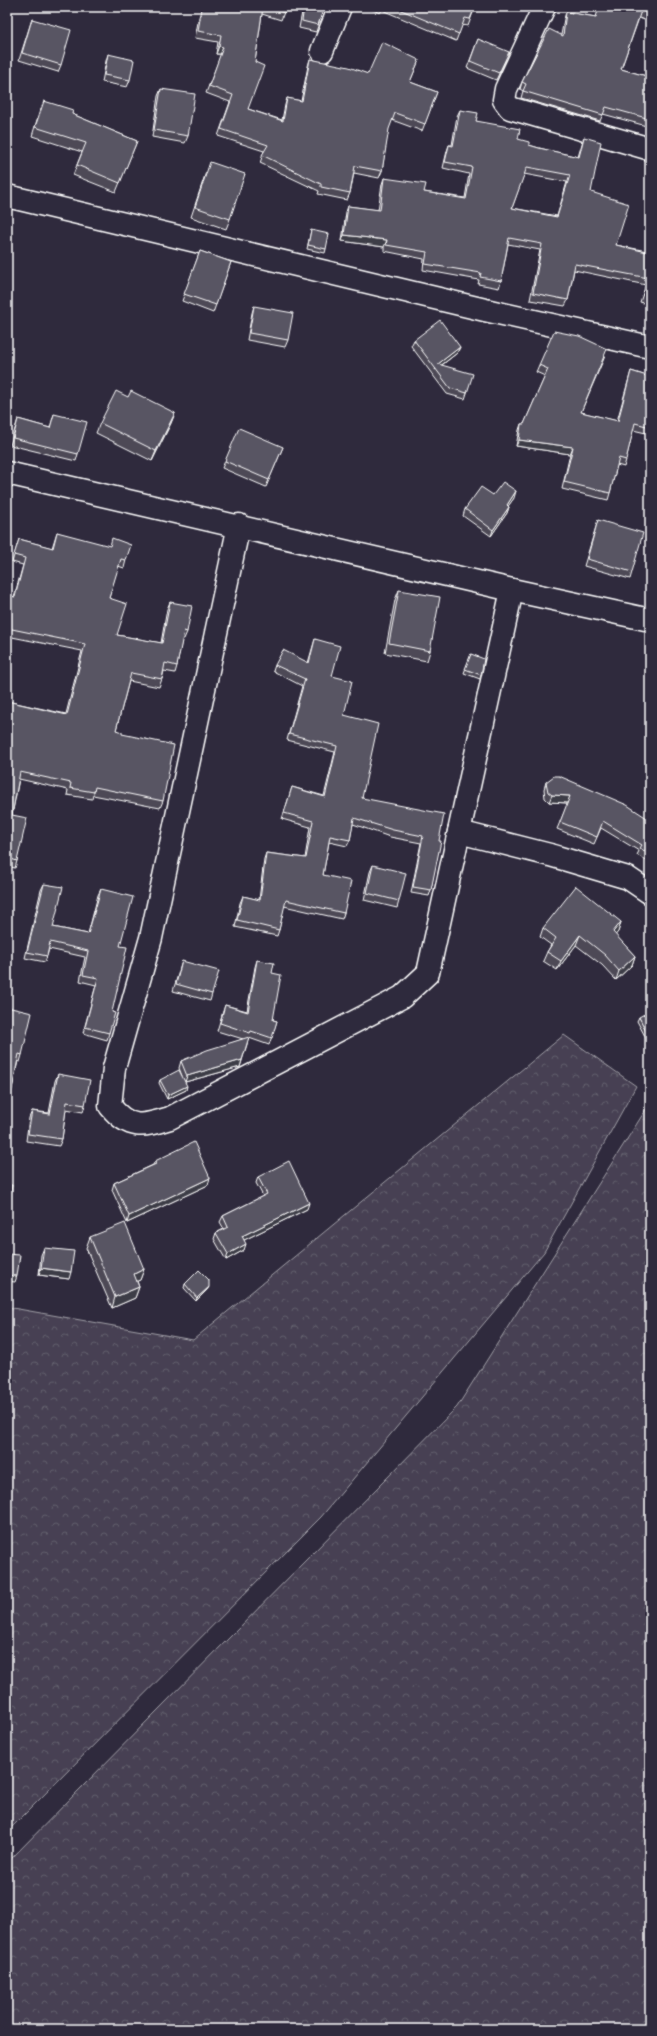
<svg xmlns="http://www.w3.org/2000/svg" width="657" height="2036" font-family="'Shantell Sans',sans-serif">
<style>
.forest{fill:url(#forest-crowns);stroke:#a2a0a8}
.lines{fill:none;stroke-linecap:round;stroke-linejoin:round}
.minor-casing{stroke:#fff;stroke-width:25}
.minor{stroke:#2f2a3d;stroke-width:22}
.wall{fill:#4d4956;stroke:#fff;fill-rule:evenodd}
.shaded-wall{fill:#3e3c46;stroke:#fff}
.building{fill:#595564;stroke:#fff;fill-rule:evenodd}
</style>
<defs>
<pattern id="forest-crowns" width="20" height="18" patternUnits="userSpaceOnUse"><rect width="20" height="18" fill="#464152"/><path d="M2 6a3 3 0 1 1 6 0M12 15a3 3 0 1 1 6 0" fill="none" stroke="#625e6c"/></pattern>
</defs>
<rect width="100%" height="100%" fill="#2f2a3d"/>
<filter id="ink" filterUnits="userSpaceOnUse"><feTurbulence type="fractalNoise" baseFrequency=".025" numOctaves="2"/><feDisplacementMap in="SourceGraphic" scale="8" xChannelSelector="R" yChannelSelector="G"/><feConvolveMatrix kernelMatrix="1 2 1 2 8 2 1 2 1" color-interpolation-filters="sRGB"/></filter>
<g filter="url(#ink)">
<g class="forest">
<path d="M564,1035L636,1086L544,1252L321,1517L7,1832V1307L193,1340Z"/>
<path d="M650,1103V2029H7V1863L457,1407Z"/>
</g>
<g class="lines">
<g class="minor-casing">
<g id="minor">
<path d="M544,7L506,89L504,100L510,108L650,149"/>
<path d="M322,51L340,7"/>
<path d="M7,196L485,310L650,347"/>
<path d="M7,473L512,590L650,620"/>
<path d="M239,525L151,938L114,1068L110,1106C130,1131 144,1126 170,1118L402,997L428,973L512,590"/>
<path d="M459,832L550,855L628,878L650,893"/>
</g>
</g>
<use href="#minor" class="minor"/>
</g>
<g class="wall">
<path d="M202,7H286L281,20L262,14L248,109L282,120L285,105L287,98L301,101L308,66L310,59L368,74L419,60L410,82L437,92L422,131L392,120L388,130L382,171L379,178L354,173L350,193L347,200L318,194L319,191L260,163L264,151L218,136L230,102L206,93L221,54H216L218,42L195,38L199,17Z"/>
<path d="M303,7H324L316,32L299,28Z"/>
<path d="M366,7H475L468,26L462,25L456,41L382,10L380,13Z"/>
<path d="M650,7V22L639,18L621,69L650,77V127L603,114L600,121L521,98L523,91L520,89L522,82L561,35L564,19L566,12L596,17L609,8Z"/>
<path d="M32,19L61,65L58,72L19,60Z"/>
<path d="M478,39L506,59L496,80L467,68Z"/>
<path d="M108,54L130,80L127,87L102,82L106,61Z"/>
<path d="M161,89L188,136L185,143L152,137L158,96Z"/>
<path d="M40,110L72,114L137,141L116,192L73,175L82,152L32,136Z"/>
<path d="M460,110L476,121L529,145L539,148L578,157L584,137L591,192L616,245L647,251L650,241V305L640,302L646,285L574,270L568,300L565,306L530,300L540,250L508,244L501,281L499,288L478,284L479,280L423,270L424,259L384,251V247L342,241L346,212L348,206L378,210L382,184L384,178L424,192L465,198L469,174L443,168L447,151L449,145H452L457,116ZM524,174L567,182L557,216L512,208Z"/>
<path d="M206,172L230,219L226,229L191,217Z"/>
<path d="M311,230L326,249L325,253L307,249Z"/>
<path d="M200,251L231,262L213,313L182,301Z"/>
<path d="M254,306L288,340L285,347L247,340L252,313Z"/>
<path d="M414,340L460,347L457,353L442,365L467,393L465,399L447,394L411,346Z"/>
<path d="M605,356L581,412L617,421L629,378L631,371L650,377V434L633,430L626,460L624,467L617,465L610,493L608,500L562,489L570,454L516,446L519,430L521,424H524L545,376L536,372L539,365Z"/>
<path d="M128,397L175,413L171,423L152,461L96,433L100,423Z"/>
<path d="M54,414L78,454L76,461L10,445L18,419L50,428Z"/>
<path d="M283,447L266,487L222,468L225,461Z"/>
<path d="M493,495L514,498L508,506L509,507L507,513L491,536L463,516L465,509Z"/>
<path d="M598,520L632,572L630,579L584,566Z"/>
<path d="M57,532L126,560L124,568L118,566L109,598L117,635L161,643L167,609L170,602L187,632L184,639H182L177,666L175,673L164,671L162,679L159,687L129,681L116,730L122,734L163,801L160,808L93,795L92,799L67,795L68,790L19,779L12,815L17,861L15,868L7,866V701L66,714L82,651L7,636V595L14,597L23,565L12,562L19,539L52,548Z"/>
<path d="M399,590L430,651L427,661L385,653L395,600Z"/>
<path d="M315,639L332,676L344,715L362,798L439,841L431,890L429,896L411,893L421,843L390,837L353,824L350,840L347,846L329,842L323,875L344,913L342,919L284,906L279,930L277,936L235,927L240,903L243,896L259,900L264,859L266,853L305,858L310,827L282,819L292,787L324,796L335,752L287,740L302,686L273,671L275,665L308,663Z"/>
<path d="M471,654L481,675L480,679L464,673Z"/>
<path d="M546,782L650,820V863L637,855L639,851L601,828L594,844L557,829L568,803L549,802L545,798L544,789Z"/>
<path d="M373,865L399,901L397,908L364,900L370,872Z"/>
<path d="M44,884L53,927L88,934L98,895L101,889L120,946L109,1033L107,1040L83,1033L96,985L80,981L85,957L49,949L47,956L45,962L25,958L41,890Z"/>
<path d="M621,922L618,932L615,935L635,956L632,965L616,980L602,965L576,945L557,970L543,961L547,952L551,945L540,937L543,928Z"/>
<path d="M257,960L272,973L273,1020L277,1021L269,1045L249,1038L240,1067L185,1082L186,1090L167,1099L159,1083L160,1080L182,1076L179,1068L181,1061L243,1039L217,1031L225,1005L247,1011L255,967Z"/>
<path d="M182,961L212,994L210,1001L173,991Z"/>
<path d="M7,1007L22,1055L20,1062L18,1061L9,1103L7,1107Z"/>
<path d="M639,1017L650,1037L646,1038L637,1021Z"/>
<path d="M58,1074L85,1105L83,1112L66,1109L62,1139L59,1146L26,1141L29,1118L32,1111L49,1113L55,1081Z"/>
<path d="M155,1161L210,1178L208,1185L127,1223L112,1190L114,1183L153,1165Z"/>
<path d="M258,1177L307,1209L244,1240V1250L226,1260L214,1239L216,1233L224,1229L220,1222L223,1216L263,1196L256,1183Z"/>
<path d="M90,1237L144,1269L140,1280L137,1281L139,1287L135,1298L112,1308L86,1248Z"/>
<path d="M44,1248L69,1279L39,1275L41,1255Z"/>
<path d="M185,1284L209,1287L207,1290L196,1301L184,1288Z"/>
</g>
<g class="shaded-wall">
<path d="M219,46L223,47L221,54H216Z"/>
<path d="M344,235L387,240L384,247L342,241Z"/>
<path d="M460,347L457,353L435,370L438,364Z"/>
<path d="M175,413L171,423L152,461L156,451Z"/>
<path d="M519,440L573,447L570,454L516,446Z"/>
<path d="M516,491L514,498L504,512L507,505Z"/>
<path d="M509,507L507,513L491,536L493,530Z"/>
<path d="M552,795L570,796L568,803L549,802Z"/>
<path d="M621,922L618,932L610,942L613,932Z"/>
<path d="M580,935L576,945L557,970L561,961Z"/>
<path d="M635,956L632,965L616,980L619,971Z"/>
<path d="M650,1034V1037L646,1038L648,1035Z"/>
<path d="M242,1060L240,1067L185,1082L187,1076Z"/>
<path d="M187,1086L186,1090L167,1099L168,1095Z"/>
<path d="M210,1178L208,1185L127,1223L129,1216Z"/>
<path d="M309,1203L307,1209L240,1242L242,1236Z"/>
<path d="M246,1244L244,1250L226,1260L228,1254Z"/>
<path d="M41,1268L71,1272L69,1279L39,1275Z"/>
<path d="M144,1269L140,1280L130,1284L134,1274Z"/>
<path d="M7,1275L17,1276L15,1282L7,1281Z"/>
<path d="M139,1287L135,1298L112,1308L115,1297Z"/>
<path d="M209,1287L207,1290L196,1301L197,1298Z"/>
</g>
<g class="building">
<path d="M202,7H263L255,62L264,66L248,109L283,121L287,98L302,101L310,59L349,67L368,74L382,42L419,60L410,82L437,92L425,124L395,113L389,129L382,171L355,166L350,193L321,187V184L262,155L268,145L221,129L233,95L209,86L223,47L219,46L221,35L198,31Z"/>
<path d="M265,7H286L284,13Z"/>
<path d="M304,7H324L318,25L302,21Z"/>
<path d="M394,7H475L470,19L465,18L459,34Z"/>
<path d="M599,7H606L609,8V7H650V14L641,11L621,69L650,77V119L606,107L603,115L523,91L526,84L522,82L549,29L563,36L566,12L596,17Z"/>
<path d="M32,19L71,30L61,65L22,53Z"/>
<path d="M478,39L509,52L499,73L470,61Z"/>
<path d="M108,54L134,60L130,80L104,75Z"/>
<path d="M161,89L195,94L188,136L154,130Z"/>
<path d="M44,101L73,110L72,114L137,141L120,183L77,165L86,143L35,127Z"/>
<path d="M460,110L478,113L476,121L520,129L518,139L529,142V145L539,148L579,157L584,137L601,142L591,192L629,204L616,245L647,252L650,243V298L643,295L648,278L575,264L568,300L533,293L542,244L509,238L501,281L480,277L481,273L425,264L427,252L386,245L387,240L344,235L348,206L380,210L384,178L426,184L424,192L466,199L472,167L445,162L449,145L453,146ZM527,167L570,175L557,217L512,208Z"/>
<path d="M210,162L245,174L230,219L195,207Z"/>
<path d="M311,230L329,234L326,249L308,245Z"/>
<path d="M200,251L231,262L216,305L184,294Z"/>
<path d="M7,285L9,286L7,291Z"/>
<path d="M254,306L293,313L288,340L249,333Z"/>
<path d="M440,320L460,347L438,364L473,374L467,393L450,388L414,340Z"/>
<path d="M554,331L579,336L607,349L581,412L618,421L631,371L650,377V427L635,423L626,460L619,458L610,493L564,482L573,447L519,440L521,424H524L548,369L539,365Z"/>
<path d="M116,391L128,397L131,391L175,413L156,451L100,423Z"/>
<path d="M54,414L87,422L78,454L13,438L18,419L50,428Z"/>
<path d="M239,428L283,447L269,480L225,461Z"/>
<path d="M503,482L516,491L507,505L509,507L493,530L465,509L481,487L493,495Z"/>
<path d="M598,520L643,533L632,572L587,559Z"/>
<path d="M57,532L110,546L112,538L131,545L126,560L121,559L109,598L127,604L117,635L162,643L170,602L192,606L187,632L184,631L177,666L165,663L162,679L131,673L116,730L122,732V734L174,745L163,801L95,787L94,792L70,788L71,783L20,772L12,815L27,818L17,861L8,858L7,863V701L67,715L85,644L7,628V595L15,597L25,558L14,555L19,539L53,548Z"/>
<path d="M399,590L440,597L430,651L389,643Z"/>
<path d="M315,639L340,646L332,676L352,681L344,715L378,724L362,798L444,814L439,841H441L431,890L413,887L423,836L393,830L354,818L350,840L330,836L323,875L351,881L344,913L286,900L279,930L237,920L243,896L260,900L266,853L306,858L313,821L284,813L292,787L325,797L337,746L289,734L305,679L275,665L283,650L309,663Z"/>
<path d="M471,654L484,659L481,675L465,669Z"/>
<path d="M554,776H559L627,805L650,820V855L640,848L642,845L603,821L597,837L560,822L570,796L552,795L548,792L546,782Z"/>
<path d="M373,865L406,873L399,901L367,893Z"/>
<path d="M44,884L63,887L53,927L88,934L101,889L133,897L120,946L127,947L112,1012L115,1013L109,1033L85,1027L98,978L83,975L88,951L50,942L47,956L27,952Z"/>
<path d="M576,886L621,922L613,932L635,956L619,971L605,955L580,935L561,961L547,952L556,938L543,928Z"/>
<path d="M257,960L274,963L272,973L281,975L273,1020L277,1021L272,1038L251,1031L250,1033L220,1023L225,1005L248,1012Z"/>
<path d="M182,961L219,971L212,994L176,984Z"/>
<path d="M7,1007L32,1013L22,1055L19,1054L9,1103H7Z"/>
<path d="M650,1011V1034L648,1035L639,1017Z"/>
<path d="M249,1037L242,1060L187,1076L181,1061L207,1050Z"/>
<path d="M179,1070L187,1086L168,1095L160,1080Z"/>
<path d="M58,1074L90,1080L85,1105L67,1102L62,1139L28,1134L32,1111L50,1114Z"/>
<path d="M194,1142L210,1178L129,1216L114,1183L156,1164L155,1161Z"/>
<path d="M289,1161L309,1203L242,1236L246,1244L228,1254L216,1233L228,1227L223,1216L267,1194L258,1177Z"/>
<path d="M7,1185H12L7,1214Z"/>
<path d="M125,1223L144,1269L134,1274L139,1287L115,1297L90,1237Z"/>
<path d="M44,1248L74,1251L71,1272L41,1268Z"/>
<path d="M7,1254L20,1255L17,1276L7,1275Z"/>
<path d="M199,1270L209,1280V1287L197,1298L185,1284Z"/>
</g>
</g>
<rect width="657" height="2036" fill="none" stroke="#2f2a3d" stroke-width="24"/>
<rect x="12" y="12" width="633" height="2012" fill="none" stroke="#fff" stroke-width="1.5" filter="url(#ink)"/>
</svg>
